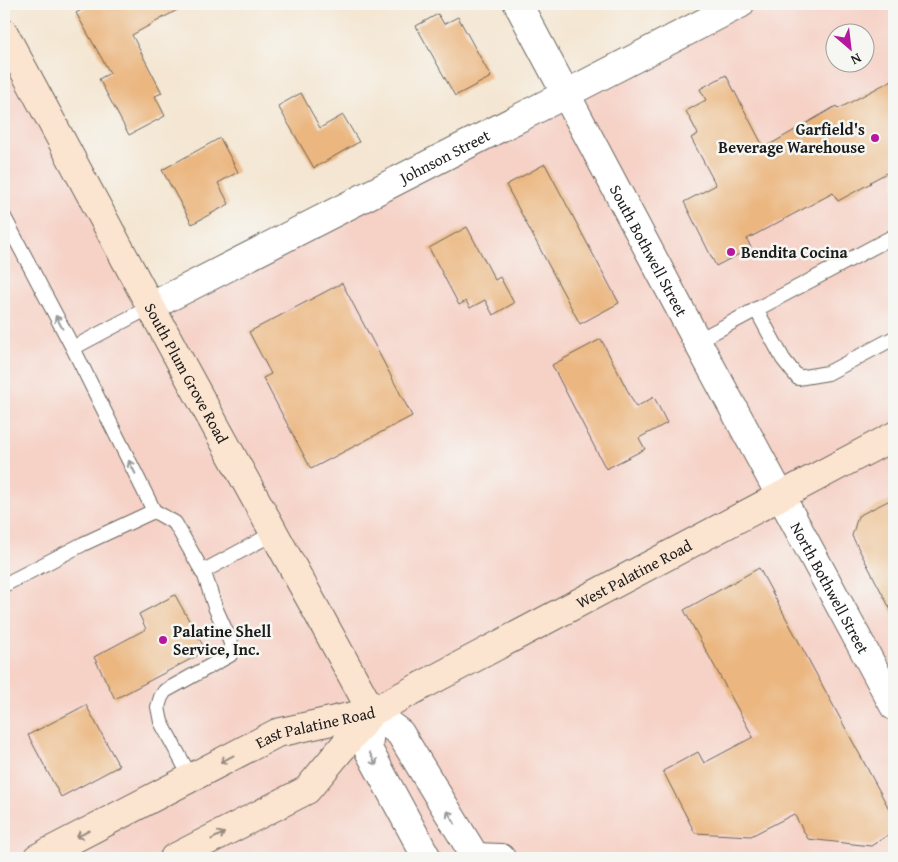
<svg xmlns="http://www.w3.org/2000/svg" width="898" height="862" font-family="'Gentium Book Plus',serif">
<style>
.built{fill:#f6d1c6;fill-rule:evenodd}
.building{fill:#ebb67f}
.lines{fill:none;stroke-linecap:round;stroke-linejoin:round}
.service-casing{stroke:#68635c;stroke-width:16}
.minor-casing{stroke:#68635c;stroke-width:30}
.tertiary-casing{stroke:#68635c;stroke-width:30}
.secondary-casing{stroke:#68635c;stroke-width:30}
.service{stroke:#fff;stroke-width:14}
.minor{stroke:#fff;stroke-width:28}
.tertiary{stroke:#fff;stroke-width:28}
.secondary{stroke:#fce5d0;stroke-width:28}
.oneway{stroke:#999}
.oneway2{stroke:#978b7f}
.poi-dot{fill:#b5179e;stroke:#f6f6f2;stroke-width:2}
.labels{text-anchor:middle;dominant-baseline:central;stroke-width:5;stroke-linejoin:round;paint-order:stroke}
.poi-label{font-size:16px;font-weight:bold;fill:#1c1c1c;stroke:#f6f6f2;text-anchor:start}
.street-label{font-size:16px;fill:#1c1c1c;stroke:#f6f6f2}
</style>
<rect width="100%" height="100%" fill="#f6f6f2"/>
<filter id="ink" filterUnits="userSpaceOnUse"><feTurbulence type="fractalNoise" baseFrequency=".02" numOctaves="2"/><feDisplacementMap in="SourceGraphic" scale="10" xChannelSelector="R" yChannelSelector="G"/><feConvolveMatrix kernelMatrix="1 2 1 2 8 2 1 2 1" color-interpolation-filters="sRGB"/></filter>
<filter id="wash" filterUnits="userSpaceOnUse"><feTurbulence type="fractalNoise" baseFrequency=".0096" numOctaves="4" result="noise"/><feDisplacementMap in="SourceGraphic" scale="20" xChannelSelector="R" yChannelSelector="G"/><feGaussianBlur stdDeviation="1.12" result="paint"/><feColorMatrix in="noise" values="0 0 0 0 0 0 0 0 0 0 0 0 0 0 0 0 0 1.4 0 .05"/><feComposite in="paint" operator="in"/></filter>
<g filter="url(#wash)">
<rect width="100%" height="100%" fill="#f4e6d2"/>
<path class="built" d="M740,4H894V858H4V33L150,307ZM836,32H866V62H836Z"/>
<g id="blocks">
<g class="building">
<path d="M92,4H188L132,35L162,93L155,96L165,116L129,135L99,79L110,73L76,13Z"/>
<path d="M438,14L444,24L458,17L491,77L455,96L416,26Z"/>
<path d="M726,75L764,148L836,106L838,109L894,79V169L870,182L871,183L838,201L833,193L747,239L751,248L716,266L684,202L716,185L691,138L698,134L686,111L706,100L700,89Z"/>
<path d="M301,93L320,128L343,115L359,142L314,168L278,106Z"/>
<path d="M220,138L238,172L218,183L229,204L192,224L162,170Z"/>
<path d="M545,164L619,303L580,324L506,185Z"/>
<path d="M467,227L495,280L500,277L514,303L493,315L485,300L470,308L466,301L459,305L429,248Z"/>
<path d="M342,283L412,416L311,469L263,378L271,374L249,332Z"/>
<path d="M601,339L636,407L654,397L667,423L639,438L645,449L606,469L552,365Z"/>
<path d="M894,498V616L852,536L858,516Z"/>
<path d="M759,568L894,818L888,835L871,846L808,839L794,814L751,836L695,833L663,771L698,752L704,763L753,737L684,610Z"/>
<path d="M175,595L206,651L115,699L94,657L146,629L139,614Z"/>
<path d="M86,705L119,766L61,797L28,735Z"/>
</g>
</g>
</g>
<g filter="url(#ink)">
<use href="#blocks" fill-opacity="0" stroke="#68635c" stroke-width="1"/>
<g class="lines">
<g class="service-casing">
<g id="service">
<path d="M4,217L73,348L154,511L175,523L205,576L215,607L231,643L230,655L165,691L161,697L158,707L161,722L191,778"/>
<path d="M756,309L783,359L798,378L828,373L894,338"/>
<path d="M697,341L894,236"/>
<path d="M73,348L150,307"/>
<path d="M202,572L274,533"/>
<path d="M4,585L83,544L154,511"/>
</g>
</g>
<g class="minor-casing">
<g id="minor">
<path id="s1" d="M518,4L697,341L894,706"/>
<path id="s2" d="M150,307L527,114L740,4"/>
<path d="M475,857L501,858"/>
</g>
</g>
<g class="tertiary-casing">
<g id="tertiary">
<path d="M372,712L400,733L476,858"/>
<path d="M372,712L368,749L427,858"/>
</g>
</g>
<g class="secondary-casing">
<g id="secondary">
<path id="s3" d="M4,33L175,352L372,712"/>
<path id="s4" d="M37,858L277,733L372,712L894,436"/>
<path d="M174,858L307,790L372,712"/>
</g>
</g>
<use href="#service" class="service"/>
<use href="#minor" class="minor"/>
<use href="#tertiary" class="tertiary"/>
<use href="#secondary" class="secondary"/>
</g>
<defs><path id="oneway-shaft" d="M-6 0H5M1.5-3L5.5 0L1.5 3" fill="none" stroke-width="1.6" stroke-linecap="round" stroke-linejoin="round" transform="scale(1.25)"/></defs>
<g class="oneway">
<use href="#oneway-shaft" transform="translate(59 322) rotate(-118)"/>
<use href="#oneway-shaft" transform="translate(132 467) rotate(-117)"/>
<use href="#oneway-shaft" transform="translate(373 759) rotate(62)"/>
<use href="#oneway-shaft" transform="translate(451 817) rotate(-121)"/>
</g>
<g class="oneway2">
<use href="#oneway-shaft" transform="translate(227 759) rotate(152)"/>
<use href="#oneway-shaft" transform="translate(83 834) rotate(152)"/>
<use href="#oneway-shaft" transform="translate(218 836) rotate(-27)"/>
</g>
</g>
<g class="poi-dot">
<circle cx="875" cy="138" r="5"/>
<circle cx="731" cy="252" r="5"/>
<circle cx="163" cy="640" r="5"/>
</g>
<g class="labels">
<g class="poi-label">
<text x="865" y="129" text-anchor="end">Garfield's<tspan x="865" dy="18">Beverage Warehouse</tspan></text>
<text x="741" y="252">Bendita Cocina</text>
<text x="173" y="631">Palatine Shell<tspan x="173" dy="18">Service, Inc.</tspan></text>
</g>
<g class="street-label">
<text stroke="none"><textPath href="#s2" startOffset="331">Johnson Street</textPath></text>
<text stroke="none"><textPath href="#s1" startOffset="279">South Bothwell Street</textPath></text>
<text stroke="none"><textPath href="#s3" startOffset="386">South Plum Grove Road</textPath></text>
<text stroke="none"><textPath href="#s4" startOffset="664">West Palatine Road</textPath></text>
<text stroke="none"><textPath href="#s1" startOffset="662">North Bothwell Street</textPath></text>
<text stroke="none"><textPath href="#s4" startOffset="309">East Palatine Road</textPath></text>
</g>
</g>
<rect width="898" height="862" fill="none" stroke="#f6f6f2" stroke-width="20"/>
<g transform="translate(850 48) rotate(152)"><circle r="24" fill="#f6f6f2" stroke="#9f9f9c"/>
<path d="M0-4L9 19L0 12L-9 19Z" fill="#b5179e"/>
<text y="-8" font-size="14" font-weight="bold" text-anchor="middle" fill="#1c1c1c">N</text>
</g>
</svg>
